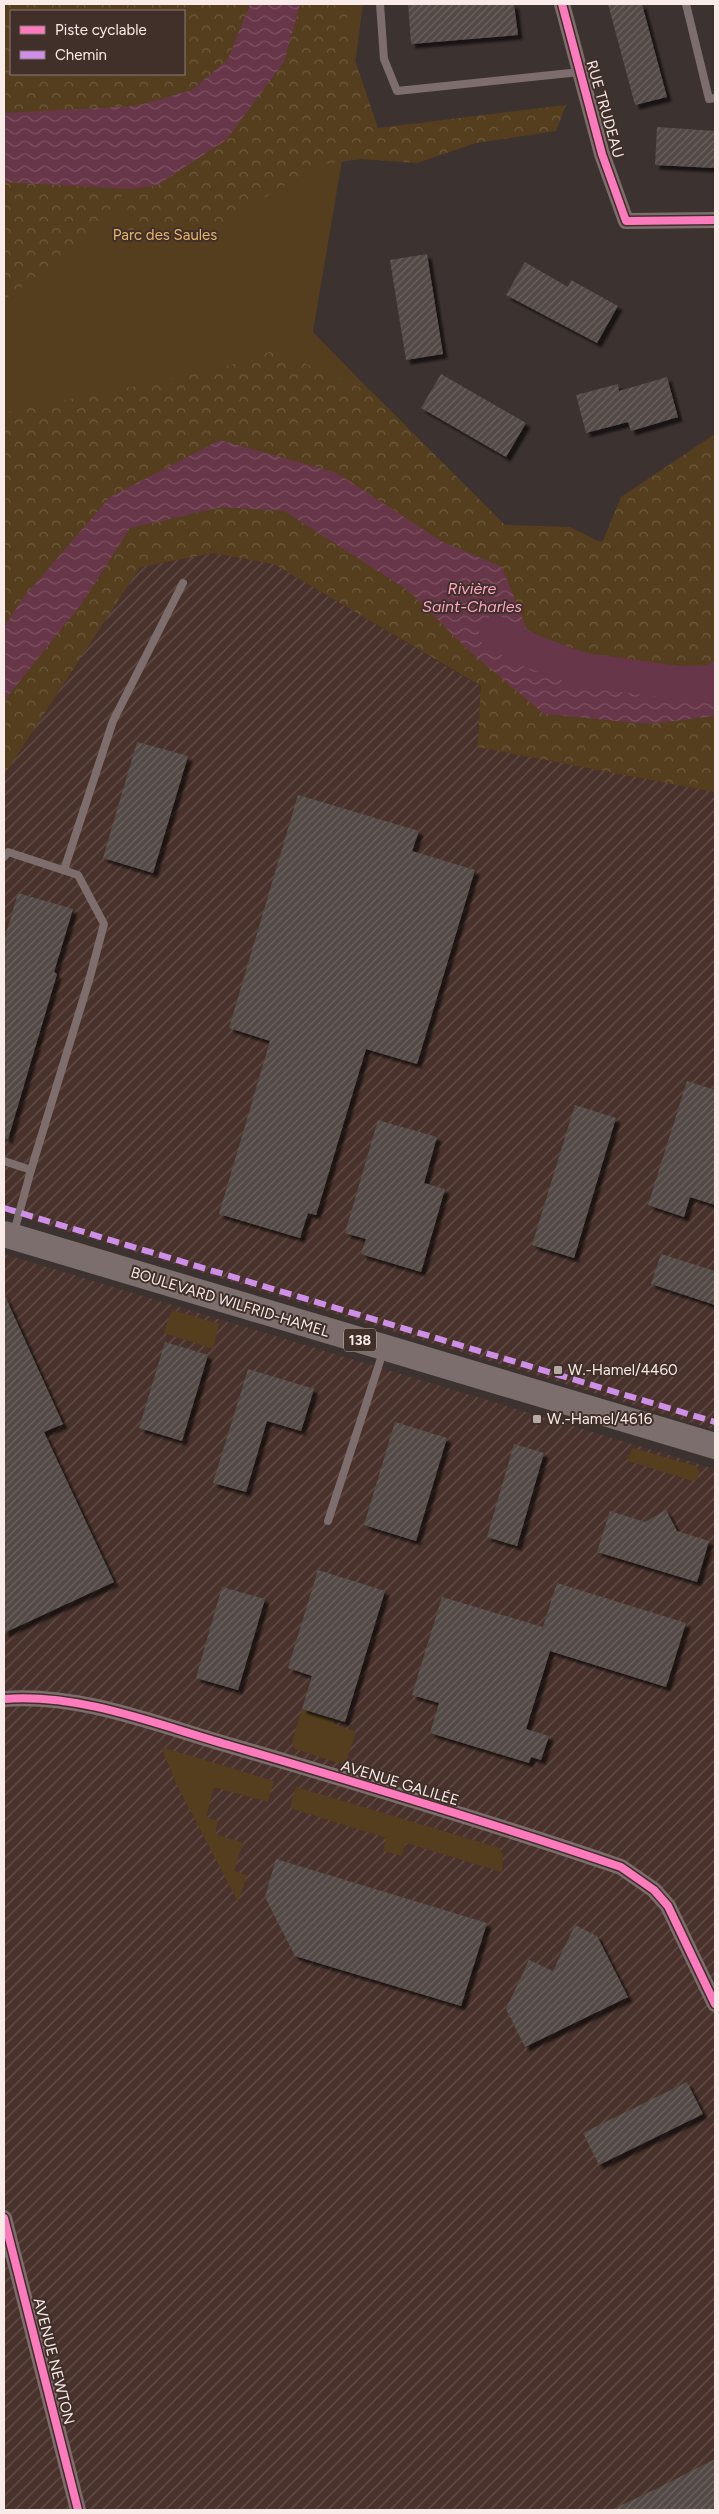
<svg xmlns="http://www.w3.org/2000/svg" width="719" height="2514" font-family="Figtree,sans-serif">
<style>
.industrial{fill:url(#industrial-furrows)}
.green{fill:#553e1e;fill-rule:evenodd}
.forest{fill:url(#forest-crowns);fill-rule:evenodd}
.water{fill:url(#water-waves)}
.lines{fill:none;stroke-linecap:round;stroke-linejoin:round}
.river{stroke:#673648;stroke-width:34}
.building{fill:url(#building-hatch);filter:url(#shadow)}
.lane{stroke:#7d6e6d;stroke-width:8}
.street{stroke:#7d6e6d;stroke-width:16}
.primary{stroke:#7c6e6d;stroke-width:26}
.quiet{stroke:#ce8fe9;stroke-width:6;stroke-dasharray:12 6;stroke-linecap:butt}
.cycleway-casing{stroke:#412f2a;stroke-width:11}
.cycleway{stroke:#fd7abc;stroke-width:8}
.poi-dot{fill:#b6aaa7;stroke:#412f2a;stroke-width:2}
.labels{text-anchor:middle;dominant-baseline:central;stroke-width:4;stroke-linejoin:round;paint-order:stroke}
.shield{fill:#412f2a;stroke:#c1b3af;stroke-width:1}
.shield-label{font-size:14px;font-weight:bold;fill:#f8ebe8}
.street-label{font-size:15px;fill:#f8ebe8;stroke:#412f2a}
.park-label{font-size:15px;fill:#e8b56a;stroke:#412f2a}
.poi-label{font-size:15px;fill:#f8ebe8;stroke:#412f2a;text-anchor:start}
.water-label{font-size:16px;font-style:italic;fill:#fca5c5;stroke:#412f2a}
</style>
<defs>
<pattern id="industrial-furrows" width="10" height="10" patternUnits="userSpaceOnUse" patternTransform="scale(1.25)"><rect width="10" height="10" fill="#49322c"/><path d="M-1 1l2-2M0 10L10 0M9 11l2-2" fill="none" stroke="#64504b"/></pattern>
<pattern id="forest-crowns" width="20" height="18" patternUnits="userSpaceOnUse" patternTransform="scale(1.25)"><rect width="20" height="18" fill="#553e1e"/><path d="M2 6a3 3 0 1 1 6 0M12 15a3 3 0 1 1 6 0" fill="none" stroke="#6e5a3f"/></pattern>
<pattern id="water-waves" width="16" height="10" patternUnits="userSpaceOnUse" patternTransform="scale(1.25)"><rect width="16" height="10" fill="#673648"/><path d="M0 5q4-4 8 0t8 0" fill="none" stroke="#7e5362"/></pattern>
<pattern id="building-hatch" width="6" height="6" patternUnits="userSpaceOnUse" patternTransform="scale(1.25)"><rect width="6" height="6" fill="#534a46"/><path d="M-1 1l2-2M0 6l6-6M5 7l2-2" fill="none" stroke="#6c6461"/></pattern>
<filter id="shadow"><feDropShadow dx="4.5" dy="4.5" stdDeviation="1" flood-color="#0009"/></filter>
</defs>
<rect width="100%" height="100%" fill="#3c322f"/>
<g class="industrial">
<path d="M213,553L274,564L481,687L478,747L715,792V1430L4,1212V772L140,566Z"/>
<path d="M4,1254L715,1469V2510H4Z"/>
</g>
<g class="green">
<path d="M4,4H363L343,155L313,332L522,546L650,538L715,505V792L478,747L481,686L274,564L213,553L140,567L4,772ZM11,11H184V74H11Z"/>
<path d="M172,1310L219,1324L213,1349L164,1333Z"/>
<path d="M633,1448L696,1466L700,1473L697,1479L692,1481L629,1461L627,1458Z"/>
<path d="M302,1709L334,1719V1724L356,1732L345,1765L295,1749L292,1743Z"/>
<path d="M161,1747L274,1781L268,1802L214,1787L206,1817L218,1821L215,1834L243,1843L234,1871L247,1875L238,1902L177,1785Z"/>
<path d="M296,1787L500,1848L503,1858L502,1872L406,1843L401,1856L383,1851L386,1838L290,1808Z"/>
</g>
<g class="forest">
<path d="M4,4H250L228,59L192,90L136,106L4,113ZM11,11H184V74H11Z"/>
<path d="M300,4H348L346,34L378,128L566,105L556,131L476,143L417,163L362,159L318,165L225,222L127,230L128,190L75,246L4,300V182L129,189L284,62Z"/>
<path d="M275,350L373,393L505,525L570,527L602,543L621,497L715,434V660L700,670L612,676L539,659L502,567L441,541L337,473L110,497L23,598L4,627V413L219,369Z"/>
<path d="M222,507L284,511L409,591L468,650L544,714L649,724L715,716V792L478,747L481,686L274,564L213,553L140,567L4,775V701L85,599L130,528Z"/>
</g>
<g class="water">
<path d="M250,4H300L284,62L226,140L156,186L129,189L4,182V113L136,106L192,90L228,59Z"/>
<path d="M220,440L337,473L441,541L502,567L539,659L612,676L700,670L715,660V716L649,724L544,714L468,650L409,591L284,511L222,507L130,528L85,599L4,701V627L23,598L110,497Z"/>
</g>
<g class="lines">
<path class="river" d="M496,633L534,652L580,669L680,683L715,682"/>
</g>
<g class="building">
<path d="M408,4H514L518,35L411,44Z"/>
<path d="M608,4H642L667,97L635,105Z"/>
<path d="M657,127L715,131V168L655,165Z"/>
<path d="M427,254L443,354L406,360L390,260Z"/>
<path d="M525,262L568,287L571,280L618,306L597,343L506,295Z"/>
<path d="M441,374L526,423L506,457L421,408Z"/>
<path d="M667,377L678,417L631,431L628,422L586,433L576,395L618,384L619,391Z"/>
<path d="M137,742L188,756L153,873L103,858Z"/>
<path d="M298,795L419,831L412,851L475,870L417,1064L366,1049L316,1215L308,1213L300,1238L219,1214L270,1041L229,1028Z"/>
<path d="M18,893L73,909L54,972L57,974L8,1139L4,1138V941Z"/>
<path d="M687,1081L715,1090V1205L690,1197L684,1217L648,1205Z"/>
<path d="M575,1105L616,1118L574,1258L532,1245Z"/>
<path d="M378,1120L437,1137L424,1183L445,1189L421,1272L361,1254L366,1239L345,1233Z"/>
<path d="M661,1254L715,1271V1305L651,1284Z"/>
<path d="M4,1294L63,1424L44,1432L114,1582L4,1633Z"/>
<path d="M165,1342L208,1355L182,1441L139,1428Z"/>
<path d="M248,1369L314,1389L301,1431L267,1421L246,1492L213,1483Z"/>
<path d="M395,1422L447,1438L416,1541L364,1525Z"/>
<path d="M514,1444L544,1453L517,1546L487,1537Z"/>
<path d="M666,1510L677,1531L709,1541L697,1582L597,1552L610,1511L645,1522Z"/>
<path d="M318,1570L385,1591L345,1722L302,1709L312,1676L288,1668Z"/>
<path d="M557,1583L686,1623L666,1687L550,1651L526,1729L549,1736L541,1760L531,1757L529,1763L430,1733L439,1703L412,1695L442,1597L543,1627Z"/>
<path d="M222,1587L265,1599L238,1690L196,1678Z"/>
<path d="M276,1859L487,1923L461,2006L295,1956L265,1897Z"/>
<path d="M575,1925L597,1936L628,1997L525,2047L506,2009L529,1960L553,1971Z"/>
<path d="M687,2082L703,2114L599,2165L583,2133Z"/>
<path d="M715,2459V2510H611L656,2489Z"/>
</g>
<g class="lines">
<g class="lane">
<path d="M380,4L384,59L397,91L580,72"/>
<path d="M686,4L709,99L715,98"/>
<path d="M4,857L8,852L78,875L104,924L90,977L31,1170"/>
<path d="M64,870L113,721L183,583"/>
<path d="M4,1161L31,1170L14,1232"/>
<path d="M328,1521L383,1352"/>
</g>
<g class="street">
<path d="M562,4L602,154L626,221L715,220"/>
<path d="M4,1699C81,1693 158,1725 232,1746C362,1784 493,1823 621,1867L654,1890L668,1906L715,2004"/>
<path d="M4,2218L78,2510"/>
</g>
<path class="primary" d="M4,1234L715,1446"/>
<path class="quiet" d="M4,1208L715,1422"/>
<g class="cycleway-casing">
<g id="cycleway">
<path d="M562,4L602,154L626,221L715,220"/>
<path d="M4,1699C81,1693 158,1725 232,1746C362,1784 493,1823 621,1867L654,1890L668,1906L715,2004"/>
<path d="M4,2218L78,2510"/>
</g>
</g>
<use href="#cycleway" class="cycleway"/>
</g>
<g class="poi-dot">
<rect x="553" y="1365" width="10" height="10" rx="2.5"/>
<rect x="532" y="1414" width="10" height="10" rx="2.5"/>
</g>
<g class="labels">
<rect class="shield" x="344" y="1328.5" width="32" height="23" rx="4"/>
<g class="shield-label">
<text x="360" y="1340">138</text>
</g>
<g class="street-label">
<text transform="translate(605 109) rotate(74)">RUE TRUDEAU</text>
<text transform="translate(230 1302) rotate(17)">BOULEVARD WILFRID-HAMEL</text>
<text transform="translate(400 1783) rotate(17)">AVENUE GALILÉE</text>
<text transform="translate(54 2361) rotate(76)">AVENUE NEWTON</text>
</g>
<g class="park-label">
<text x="165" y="235">Parc des Saules</text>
</g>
<g class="poi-label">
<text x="568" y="1370">W.-Hamel/4460</text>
<text x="547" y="1419">W.-Hamel/4616</text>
</g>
<g class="water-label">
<text x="472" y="588">Rivière<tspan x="472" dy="18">Saint-Charles</tspan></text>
</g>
</g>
<rect width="719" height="2514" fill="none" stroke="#f8ebe8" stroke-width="10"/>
<rect x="10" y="10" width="175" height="65" fill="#412f2a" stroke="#8a7a76"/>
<rect x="20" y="26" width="25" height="8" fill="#fd7abc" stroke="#8a7a76"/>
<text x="55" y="35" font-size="15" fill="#f8ebe8">Piste cyclable</text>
<rect x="20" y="51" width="25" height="8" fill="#ce8fe9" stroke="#8a7a76"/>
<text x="55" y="60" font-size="15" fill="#f8ebe8">Chemin</text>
</svg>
